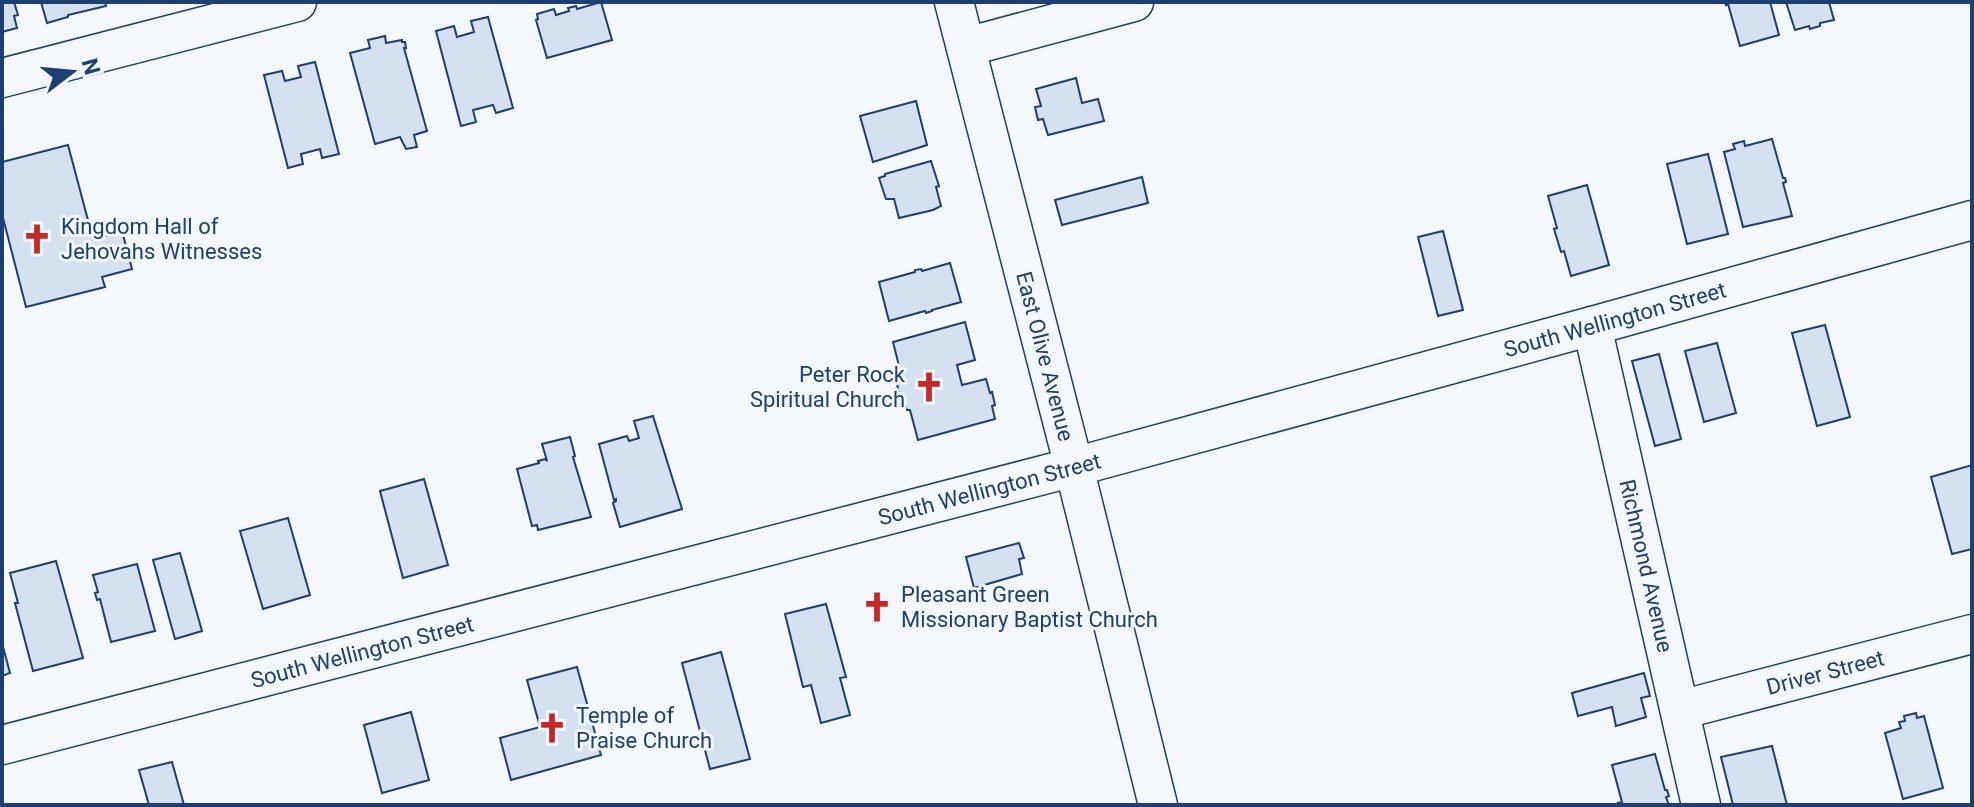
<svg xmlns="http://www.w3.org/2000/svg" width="1974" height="807" font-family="Roboto,sans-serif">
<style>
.building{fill:#d5e0f0;stroke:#1d3f73;stroke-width:2}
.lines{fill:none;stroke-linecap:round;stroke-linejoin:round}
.minor-casing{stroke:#1d3f73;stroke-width:41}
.minor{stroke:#f4f7fb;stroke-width:38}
.labels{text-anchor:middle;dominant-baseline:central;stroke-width:6;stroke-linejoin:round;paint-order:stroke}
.poi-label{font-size:22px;fill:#1d3f73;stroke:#f4f7fb;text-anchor:start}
.street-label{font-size:22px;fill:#1d3f73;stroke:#f4f7fb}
</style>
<rect width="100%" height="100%" fill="#f4f7fb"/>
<g class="building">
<path d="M2,2H14L18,15L14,16L17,28L2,32Z"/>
<path d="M41,2H105L106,6L68,15V17L47,23Z"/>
<path d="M601,2L612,40L547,58L536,20L538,19L537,14L554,9L556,15L569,11L568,8L576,6L577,9Z"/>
<path d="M1725,2H1770L1779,35L1740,46L1728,4L1726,5Z"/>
<path d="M1786,2H1829L1834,20L1820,23V26L1810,29L1809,26L1795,30Z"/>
<path d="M488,17L513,108L496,113L493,105L473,110L476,122L461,126L436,31L454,26L457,37L474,32L471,21Z"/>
<path d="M385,36L386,43L402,40V42H405L406,48H404L427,131L414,135L417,147L406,149L400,137L375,144L350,53L370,48L368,40Z"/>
<path d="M315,62L339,154L322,158L320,149L301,154L303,164L288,168L264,75L282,71L285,81L301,77L298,66Z"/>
<path d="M1076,78L1082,103L1098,99L1104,121L1048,135L1043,119L1038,120L1035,107L1041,106L1036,89Z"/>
<path d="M916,101L927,145L873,162L860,116Z"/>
<path d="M1772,139L1783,178H1785L1786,182L1783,183L1792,216L1743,227L1724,152L1735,149L1733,144L1744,141L1745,146Z"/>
<path d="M68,145L93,239L122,231L132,269L102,277L105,287L26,307L2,214V162Z"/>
<path d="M1708,154L1728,234L1687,244L1667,164Z"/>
<path d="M931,161L939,186L936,187L941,206L933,210L899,218L894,199H886L879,178L885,176V174Z"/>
<path d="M1142,177L1148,203L1062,225L1055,200Z"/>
<path d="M1587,185L1609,265L1571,276L1564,251L1561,252L1554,229L1557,228L1548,196Z"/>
<path d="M1443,231L1463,310L1438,316L1418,237Z"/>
<path d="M950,263L961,302L932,310V311L926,313L925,311L889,321L879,282L915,272V270L921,269L922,271Z"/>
<path d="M965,322L975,360L957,365L962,385L986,379L990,393L992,392L995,405L992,406L995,419L918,440L910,410H907L903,398H900L897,384L903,382L893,342Z"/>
<path d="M1825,325L1850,417L1817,426L1792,333Z"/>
<path d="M1717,343L1736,413L1704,422L1685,351Z"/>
<path d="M1659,354L1681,439L1655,446L1632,361Z"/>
<path d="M653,416L682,509L620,527L613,503L616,501V499L614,500L599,444L627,436L629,441L639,438L634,421Z"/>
<path d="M570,437L575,456L573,457L591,517L538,530L537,525L532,526L517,469L539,463L538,461L545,459L547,461L542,444Z"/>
<path d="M1972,465V549L1952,554L1931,477Z"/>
<path d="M424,479L448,565L403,578L380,491Z"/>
<path d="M288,518L310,595L263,609L240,531Z"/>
<path d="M1019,543L1024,558L1019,559L1022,574L974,588L966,557Z"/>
<path d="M180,553L202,631L175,639L153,560Z"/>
<path d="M56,561L83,658L33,671L15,603H18L10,573Z"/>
<path d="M137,564L155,631L111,642L100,599L97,600L95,593L98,592L93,575Z"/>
<path d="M826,604L846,677L840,678L850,715L821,723L811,685L803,687L785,614Z"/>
<path d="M2,643L10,673L2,676Z"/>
<path d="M721,652L750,759L710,769L682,663Z"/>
<path d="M577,667L601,755L511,780L500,738L540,727L527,680Z"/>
<path d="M1644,673L1650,696L1641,698L1646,717L1616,726L1612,707L1578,716L1572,693Z"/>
<path d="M411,712L429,780L382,793L364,725Z"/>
<path d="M1916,713L1917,718L1924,716L1943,788L1903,799L1885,733L1901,728L1899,722L1905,721L1904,716Z"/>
<path d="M1772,746L1787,805H1733L1721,757Z"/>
<path d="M1655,754L1665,790H1667L1669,796L1666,797L1669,805H1619L1618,803L1622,802L1612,765Z"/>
<path d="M172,762L184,805H149L139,770Z"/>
</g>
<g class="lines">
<g class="minor-casing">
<g id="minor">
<path id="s1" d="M954,2L1074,467L1158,805"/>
<path d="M966,47L1134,2"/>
<path d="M2,78L297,2"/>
<path id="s2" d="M1592,326L1701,805"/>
<path id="s3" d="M1680,710L1972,634"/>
<path id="s4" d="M2,745L1074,467L1592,326L1972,220"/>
</g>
</g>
<use href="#minor" class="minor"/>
</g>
<defs>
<g id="church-bare" transform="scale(2.4)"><path d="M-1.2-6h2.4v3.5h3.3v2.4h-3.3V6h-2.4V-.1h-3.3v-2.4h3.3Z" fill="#c62828" stroke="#f4f7fb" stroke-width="2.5" paint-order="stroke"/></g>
</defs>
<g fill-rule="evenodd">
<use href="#church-bare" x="37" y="239"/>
<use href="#church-bare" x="929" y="387"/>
<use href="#church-bare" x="877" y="607"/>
<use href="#church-bare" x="552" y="728"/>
</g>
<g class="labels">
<g class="poi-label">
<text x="61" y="226">Kingdom Hall of<tspan x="61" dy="25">Jehovahs Witnesses</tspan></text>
<text x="905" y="374" text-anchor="end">Peter Rock<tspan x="905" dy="25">Spiritual Church</tspan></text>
<text x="901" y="594">Pleasant Green<tspan x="901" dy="25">Missionary Baptist Church</tspan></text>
<text x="576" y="715">Temple of<tspan x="576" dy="25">Praise Church</tspan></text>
</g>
<g class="street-label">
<text stroke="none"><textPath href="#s4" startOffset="1668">South Wellington Street</textPath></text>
<text stroke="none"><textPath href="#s1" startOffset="366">East Olive Avenue</textPath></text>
<text stroke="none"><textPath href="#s4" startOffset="1020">South Wellington Street</textPath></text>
<text stroke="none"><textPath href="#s2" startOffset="246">Richmond Avenue</textPath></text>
<text stroke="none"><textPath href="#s4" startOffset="372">South Wellington Street</textPath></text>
<text stroke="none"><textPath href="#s3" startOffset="150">Driver Street</textPath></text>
</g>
</g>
<rect width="1974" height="807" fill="none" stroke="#1d3f73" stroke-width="8"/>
<g transform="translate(72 72) rotate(74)" stroke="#f4f7fb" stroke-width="6" paint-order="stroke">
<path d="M0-6L14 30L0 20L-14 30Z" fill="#1d3f73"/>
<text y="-12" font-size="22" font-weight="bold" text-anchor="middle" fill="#1d3f73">N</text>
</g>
</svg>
